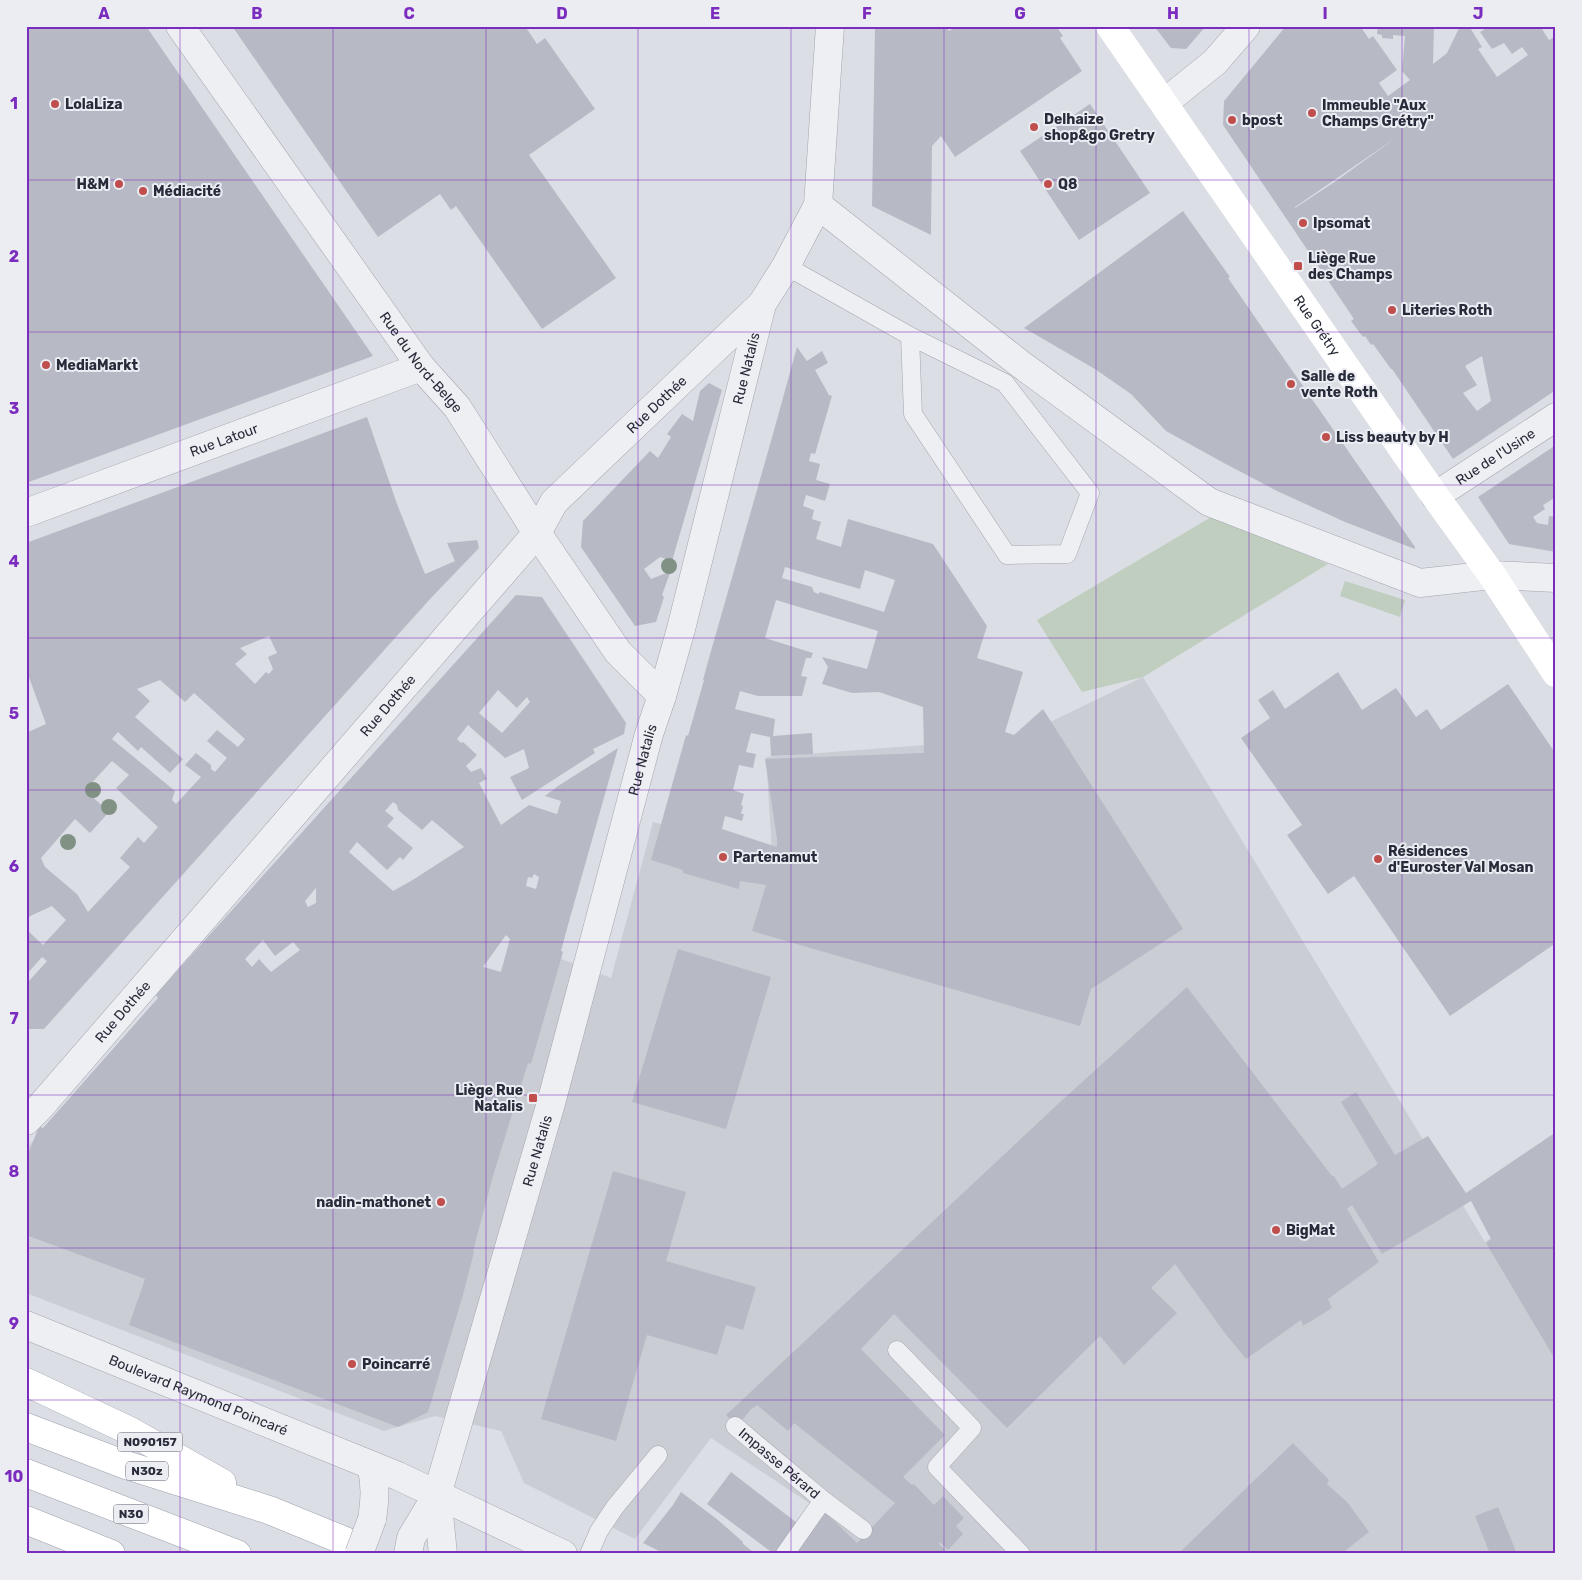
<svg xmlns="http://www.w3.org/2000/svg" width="1582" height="1580" font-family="Rubik,sans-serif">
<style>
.built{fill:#cbcdd5}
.green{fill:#bfcebe}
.building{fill:#b7bac4;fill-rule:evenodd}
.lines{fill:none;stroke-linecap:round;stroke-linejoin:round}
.lane-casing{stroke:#a2a5ae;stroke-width:19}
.street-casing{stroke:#a2a5ae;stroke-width:29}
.primary-casing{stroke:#9da1af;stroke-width:29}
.lane{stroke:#eeeff3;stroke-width:18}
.street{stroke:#eeeff3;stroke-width:28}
.secondary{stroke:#fff;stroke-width:28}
.primary{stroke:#fff;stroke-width:28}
.street-bridge-casing{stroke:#a2a5ae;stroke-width:29;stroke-linecap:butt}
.street-bridge{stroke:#eeeff3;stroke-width:28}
.tree{fill:#819285}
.grid{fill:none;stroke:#7b2cbf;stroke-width:1;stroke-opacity:0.55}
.poi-dot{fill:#bf4e4c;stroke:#ebedf3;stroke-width:2}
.labels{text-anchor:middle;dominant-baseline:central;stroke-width:4;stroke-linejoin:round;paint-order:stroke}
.shield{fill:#ebedf3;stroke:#626571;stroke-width:1}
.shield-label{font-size:12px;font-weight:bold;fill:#282b39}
.poi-label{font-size:14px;font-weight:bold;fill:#282b39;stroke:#ebedf3;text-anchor:start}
.street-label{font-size:14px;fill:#282b39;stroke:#ebedf3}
.neatline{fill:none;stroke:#7b2cbf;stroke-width:2}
.grid-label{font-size:16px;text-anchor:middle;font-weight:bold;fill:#7b2cbf}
</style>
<rect width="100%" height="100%" fill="#dcdee5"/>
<path class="built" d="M1143,677L1485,1242L1556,1195V1554H785L815,1512L809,1503L711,1438L635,1539L524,1483L501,1431L435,1416L384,1431L26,1293V1149L151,1006L196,1032L483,967L501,972L510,939L611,978L653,822L772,852L766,757L1017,738Z"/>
<g class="green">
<path d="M1213,516L1328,564L1143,677L1082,692L1037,620Z"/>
<path d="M1345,581L1405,600L1400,617L1340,596Z"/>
</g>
<g class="building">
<path d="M26,26H146L373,356L26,483Z"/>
<path d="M232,26H525L537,44L545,38L595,109L529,155L616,278L542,329L456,206L451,210L440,194L378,237Z"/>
<path d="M875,26H945L949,31L954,28L953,26H1056L1063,36L1060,38L1082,71L955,157L941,136L932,146L931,235L872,206Z"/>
<path d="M1154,26H1206L1186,49L1171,48Z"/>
<path d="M1286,26H1360L1369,39L1373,36L1397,70L1379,83L1388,96L1410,80L1402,71L1405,36L1393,35V39L1382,38V35L1377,34L1378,26H1434L1433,64L1447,53L1460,26H1469L1482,47L1478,49L1497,77L1528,55L1522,47L1512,54L1504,43L1492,49L1480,32L1490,26H1540L1549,40L1556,36V390L1453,459L1392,369H1391L1373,344L1371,345L1365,336L1363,337L1351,321L1354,319L1223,125L1224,101ZM1397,137L1336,181L1295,208V207ZM1482,356L1491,401L1477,411L1463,393L1477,385L1465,366Z"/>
<path d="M1090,104L1150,193L1079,240L1020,151Z"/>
<path d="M1183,211L1230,277L1228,278L1252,313L1415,547V549L1345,522L1277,491L1222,462L1166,431L1131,394L1095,369L1024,328Z"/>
<path d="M797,347L807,361L822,351L828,363L815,370L829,395L832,396L815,454L811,453L809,461L820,464L816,480L830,484L825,501L806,495L803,506L814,510L812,519L821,522L816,539L841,547L848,519L933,544L987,626L977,658L1023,672L1005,732L1014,735L1043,709L1183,929L1091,989L1080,1026L752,931L766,885L740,881L739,889L683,873V870L651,860L686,735L688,736L704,680H703L711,651L771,441ZM785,567L860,589L865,570L895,580L884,612L820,592L818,594L814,592L812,587L782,578ZM776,600L878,631L867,669L822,657L828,667L822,684L852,693L879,692L923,707L924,753L765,759L777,839V847L722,829L725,816L742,821L744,814H741L743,806L741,805L744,794L733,790L739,765L753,768L756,754L746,752L751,733L770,737L771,756L813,754L812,733L773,736L775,719L735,709L740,691L758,696H802L807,677L801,676L806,658H811L813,653L765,638Z"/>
<path d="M709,383L722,390L672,561L660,557L644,569L651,579L669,572L670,573L662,595L664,597L656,622L635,626L581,547L583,521L650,451L658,458L671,437L667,434L682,414L693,421L700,391Z"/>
<path d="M367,417L397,504L425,574L455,561L447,543L477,540L479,548L431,598L44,1029H28L26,1027V978L29,981L47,961L42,957L26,975V929L43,945L66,920L52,906L26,918V733L46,724L26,669V543ZM269,636L277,653L268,657L273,669L269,674L266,672L255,684L235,664L247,654L240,648ZM160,680L185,702L194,693L245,739L238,747L217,730L207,741L227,758L215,772L211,769V765L196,753L185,765L201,777L176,804L172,800L175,791L112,739L118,732L138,751L141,747L170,773L183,759L135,717L150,701L137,689ZM112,761L129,775L116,788L158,827L144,843L138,837L120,858L130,867L88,912L77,894L45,867L41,858L75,819L90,833L109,812L85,790Z"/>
<path d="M1556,445V497L1543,505L1545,509L1533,517L1537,523L1548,525L1549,516L1556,517V552L1509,544L1478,497Z"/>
<path d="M516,595L542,597L626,723L624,734L593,749L595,753L522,800L510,777L529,768L524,749L505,758L468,725L457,739L461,743L463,742L477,755L466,766L471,772L481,768L487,779L479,783L501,825L529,805L557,814L561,801L545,796L558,786L618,748L568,925L561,951L563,952L531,1064L528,1063L493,1176L473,1251L474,1252L463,1295L428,1412L398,1427L129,1325L145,1279L26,1235V1160L39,1126L43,1128L158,998L156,995L177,971ZM498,690L517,708L527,697L530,702L502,733L479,713ZM393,802L397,805L398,810L422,830L432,820L464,847L411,881L393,891L349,852L357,842L387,870L400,857L403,860L413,848L387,826L394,818L385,811ZM534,874L539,877L536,889L526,886L528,877L532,878ZM316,888V903L308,907L305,901ZM506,935L510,939L501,972L483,967ZM263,940L275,956L293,942L300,950L271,972L259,959L252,967L245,959Z"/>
<path d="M1338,672L1362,710L1396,688L1416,717L1427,709L1441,730L1508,684L1556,754V943L1450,1016L1354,876L1328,894L1287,835L1302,825L1241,738L1270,718L1258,700L1273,690L1285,709Z"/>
<path d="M678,949L771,977L726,1129L632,1102Z"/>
<path d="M1187,987L1332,1176H1334L1342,1189L1378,1164L1341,1102L1356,1092L1395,1155L1428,1136L1466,1193L1556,1132V1361L1486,1243L1491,1239L1471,1201L1382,1254L1352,1205L1347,1209L1379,1262L1328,1299L1332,1308L1303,1326L1301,1320L1246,1359L1224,1332L1175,1264L1151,1288L1177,1313L1124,1365L1100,1336L1007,1428L894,1314L861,1349L945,1435L903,1477L912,1485L914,1484L934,1505L943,1496L964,1518L956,1526L963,1534L948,1550L940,1542L939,1544L949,1554H791L822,1509L857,1543L895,1503L794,1423L788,1431L757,1405L754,1408L753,1407L737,1426L726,1415L1058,1104Z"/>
<path d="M613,1171L686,1192L666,1261L756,1287L743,1330L726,1325L717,1355L647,1335L616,1441L541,1419Z"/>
<path d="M1293,1443L1329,1480L1327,1484L1348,1503L1369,1532L1341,1554H1178Z"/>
<path d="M731,1472L801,1526L779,1554H774L707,1504Z"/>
<path d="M681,1492L718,1520L743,1542V1544L756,1554H665L643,1543L673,1505Z"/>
<path d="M1498,1507L1517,1554H1490L1475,1516Z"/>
</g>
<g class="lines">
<g class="lane-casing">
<g id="lane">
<path d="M786,266L910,336L1005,383L1090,493L1067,554L1007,555L913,414L910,336"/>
<path d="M897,1350L972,1428L937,1467L1021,1554"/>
<path id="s1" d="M735,1426L823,1500L863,1530"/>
<path d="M589,1554L599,1531L615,1507L658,1455"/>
<path d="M785,1554L823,1500"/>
</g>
</g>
<g class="street-casing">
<g id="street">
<path id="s2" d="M180,26L421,367L457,407L537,533L618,652L662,696"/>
<path d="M1164,103L1215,62L1246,26"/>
<path d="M818,205L1019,363L1209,502L1420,583L1492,575L1556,578"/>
<path id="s3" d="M1435,496L1556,417"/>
<path id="s4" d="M26,513L421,367"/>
<path id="s5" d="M26,1121L40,1107L537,533L554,502L762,304"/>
<path id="s6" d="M26,1325L398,1476L563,1554"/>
<path d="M371,1465C376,1484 375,1500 372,1519"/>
<path d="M437,1495L443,1554"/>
<path id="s7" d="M408,1554L411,1538L437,1495L551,1103L649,734L662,696L681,629L762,304L786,266L818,205L830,26"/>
</g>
</g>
<g class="primary-casing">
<g id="primary">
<path d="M26,1382L130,1431L222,1483"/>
<path d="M26,1427L126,1465L269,1510L345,1541"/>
<path d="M26,1473L237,1554"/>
<path d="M26,1520L111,1554"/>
</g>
</g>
<use href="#lane" class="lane"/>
<use href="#street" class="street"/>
<path class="secondary" id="s8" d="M1110,26L1435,496L1492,575L1556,673"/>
<use href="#primary" class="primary"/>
<g class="street-bridge-casing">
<path id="street-bridge" d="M359,1554L372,1519"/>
</g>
<use href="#street-bridge" class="street-bridge"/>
</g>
<g class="tree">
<circle cx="669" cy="566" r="8"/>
<circle cx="93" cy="790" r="8"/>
<circle cx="109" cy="807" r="8"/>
<circle cx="68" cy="842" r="8"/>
</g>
<path class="grid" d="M180,26V1554M333,26V1554M486,26V1554M638,26V1554M791,26V1554M944,26V1554M1096,26V1554M1249,26V1554M1402,26V1554M26,180H1556M26,332H1556M26,485H1556M26,638H1556M26,790H1556M26,942H1556M26,1095H1556M26,1248H1556M26,1400H1556"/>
<g class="poi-dot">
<circle cx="55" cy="104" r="5"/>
<circle cx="1312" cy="113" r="5"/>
<circle cx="1232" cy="120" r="5"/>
<circle cx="1034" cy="127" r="5"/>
<circle cx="119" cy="184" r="5"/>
<circle cx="1048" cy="184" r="5"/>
<circle cx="143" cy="191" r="5"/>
<circle cx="1303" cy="223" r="5"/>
<rect x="1293" y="261" width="10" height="10" rx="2.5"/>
<circle cx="1392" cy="310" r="5"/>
<circle cx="46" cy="365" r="5"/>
<circle cx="1291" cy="384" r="5"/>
<circle cx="1326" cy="437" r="5"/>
<circle cx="723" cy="857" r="5"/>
<circle cx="1378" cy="859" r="5"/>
<rect x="528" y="1093" width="10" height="10" rx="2.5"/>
<circle cx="441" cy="1202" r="5"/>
<circle cx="1276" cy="1230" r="5"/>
<circle cx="352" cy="1364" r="5"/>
</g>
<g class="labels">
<g class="shield">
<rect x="117.5" y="1432.5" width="65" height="19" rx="4"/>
<rect x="126" y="1461.5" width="42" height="19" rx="4"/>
<rect x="113.5" y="1504.5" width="35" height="19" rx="4"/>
</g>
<g class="shield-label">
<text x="150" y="1442">N090157</text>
<text x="147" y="1471">N30z</text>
<text x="131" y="1514">N30</text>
</g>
<g class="poi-label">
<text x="65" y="104">LolaLiza</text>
<text x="1322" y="105">Immeuble "Aux<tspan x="1322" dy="16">Champs Grétry"</tspan></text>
<text x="1044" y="119">Delhaize<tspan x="1044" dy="16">shop&amp;go Gretry</tspan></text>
<text x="1242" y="120">bpost</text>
<text x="109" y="184" text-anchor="end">H&amp;M</text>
<text x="1058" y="184">Q8</text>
<text x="153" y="191">Médiacité</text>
<text x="1313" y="223">Ipsomat</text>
<text x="1308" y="258">Liège Rue<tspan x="1308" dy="16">des Champs</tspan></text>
<text x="1402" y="310">Literies Roth</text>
<text x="56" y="365">MediaMarkt</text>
<text x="1301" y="376">Salle de<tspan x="1301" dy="16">vente Roth</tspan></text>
<text x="1336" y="437">Liss beauty by H</text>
<text x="1388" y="851">Résidences<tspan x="1388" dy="16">d'Euroster Val Mosan</tspan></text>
<text x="733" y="857">Partenamut</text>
<text x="523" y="1090" text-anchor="end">Liège Rue<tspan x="523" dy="16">Natalis</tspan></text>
<text x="431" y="1202" text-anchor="end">nadin-mathonet</text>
<text x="1286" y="1230">BigMat</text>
<text x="362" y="1364">Poincarré</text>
</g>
<g class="street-label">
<text stroke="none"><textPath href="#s8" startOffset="364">Rue Grétry</textPath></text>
<text stroke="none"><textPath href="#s2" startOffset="414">Rue du Nord-Belge</textPath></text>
<text stroke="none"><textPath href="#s7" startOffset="1235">Rue Natalis</textPath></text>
<text stroke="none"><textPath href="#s5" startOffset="956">Rue Dothée</textPath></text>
<text stroke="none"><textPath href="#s4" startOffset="211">Rue Latour</textPath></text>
<text stroke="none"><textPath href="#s3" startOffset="72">Rue de l'Usine</textPath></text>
<text stroke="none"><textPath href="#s5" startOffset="551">Rue Dothée</textPath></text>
<text stroke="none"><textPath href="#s7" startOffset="830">Rue Natalis</textPath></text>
<text stroke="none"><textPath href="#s5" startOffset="146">Rue Dothée</textPath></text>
<text stroke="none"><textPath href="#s7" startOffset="425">Rue Natalis</textPath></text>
<text stroke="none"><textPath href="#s6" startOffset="186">Boulevard Raymond Poincaré</textPath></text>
<text stroke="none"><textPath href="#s1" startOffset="58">Impasse Pérard</textPath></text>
</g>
</g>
<rect width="1582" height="1580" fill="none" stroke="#ebedf3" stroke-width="55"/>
<rect x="28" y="28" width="1526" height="1524" class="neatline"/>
<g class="grid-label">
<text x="104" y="19">A</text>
<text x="257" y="19">B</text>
<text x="409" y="19">C</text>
<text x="562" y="19">D</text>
<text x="715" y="19">E</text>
<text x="867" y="19">F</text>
<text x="1020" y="19">G</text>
<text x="1173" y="19">H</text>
<text x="1325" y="19">I</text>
<text x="1478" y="19">J</text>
<text x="14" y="109">1</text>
<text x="14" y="262">2</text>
<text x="14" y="414">3</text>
<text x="14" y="567">4</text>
<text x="14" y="719">5</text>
<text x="14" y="872">6</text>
<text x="14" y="1024">7</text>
<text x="14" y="1177">8</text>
<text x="14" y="1329">9</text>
<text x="14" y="1482">10</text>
</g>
</svg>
